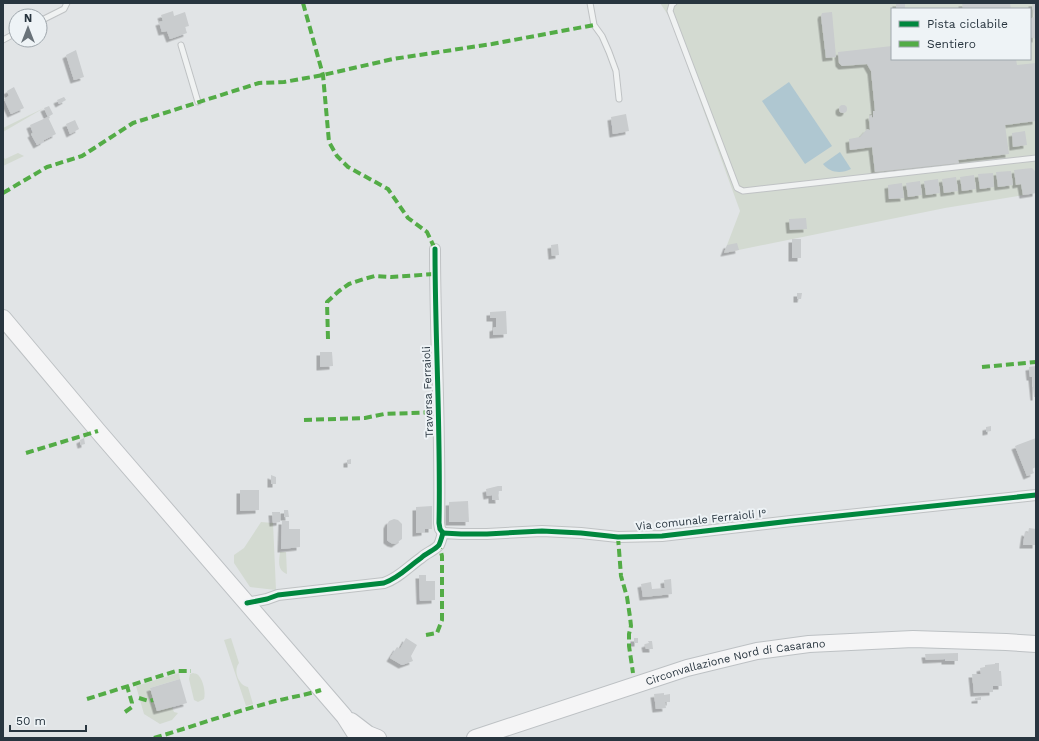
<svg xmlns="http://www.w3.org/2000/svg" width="1039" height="741" font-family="'Work Sans',sans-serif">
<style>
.green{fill:#d3dad1;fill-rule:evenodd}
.water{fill:#afc7d1}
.building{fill:#c9ccce;filter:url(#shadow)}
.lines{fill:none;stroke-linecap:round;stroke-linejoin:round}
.service-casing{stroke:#bfc2c4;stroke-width:7}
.minor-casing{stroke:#bfc2c4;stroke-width:12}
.primary-casing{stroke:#bdc1c4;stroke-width:18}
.service{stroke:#f0f2f2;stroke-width:5}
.minor{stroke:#f0f2f2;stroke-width:10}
.primary{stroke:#f5f5f6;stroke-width:16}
.quiet{stroke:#53ac46;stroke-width:4;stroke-dasharray:8 4;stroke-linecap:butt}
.cycleway-casing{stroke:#eef3f6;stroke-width:8}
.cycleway{stroke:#00873e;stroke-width:5}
.labels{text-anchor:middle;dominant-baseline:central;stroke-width:4;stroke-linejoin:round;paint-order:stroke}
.street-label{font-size:11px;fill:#28353f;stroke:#eef3f6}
</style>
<defs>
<filter id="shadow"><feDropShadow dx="-3.5" dy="3.5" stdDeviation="0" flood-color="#0004"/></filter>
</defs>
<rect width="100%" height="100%" fill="#e1e4e6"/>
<g class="green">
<path d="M660,3H1036V193L945,208L724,253L740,211L670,18ZM892,9H1030V59H892Z"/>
<path d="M44,108L3,132V128Z"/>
<path d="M18,153L24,156L3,166V156L5,159Z"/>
<path d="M261,522L273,523L276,590L250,587L234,563V555L244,548Z"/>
<path d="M280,552H286L287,574C277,570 279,561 280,552Z"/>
<path d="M231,638L239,663C233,670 238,685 248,687L253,704L246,706L224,640Z"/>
<path d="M179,673L180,679L150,688L157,711L172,707L174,712L178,713L172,720L160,724L144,714L136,686Z"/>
<path d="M193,673C195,674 197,673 199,676C203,680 206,693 204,699L198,702L194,700L189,679L190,674Z"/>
</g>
<g class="water">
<path d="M789,82L832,146L805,164L762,101Z"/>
<path d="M840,152L851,169C841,174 830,173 823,164Z"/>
</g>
<g class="building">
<rect x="896" y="3" width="9" height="6"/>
<path d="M962,3H1010L1011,9H963Z"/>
<path d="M1032,3H1036V39L1030,37V19L1034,17Z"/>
<path d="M173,11L174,16L185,12L189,26L185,27L187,33L170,39L167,31L162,32L159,22L163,21L161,15Z"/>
<path d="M832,12L836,57L826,58L821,16L822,13Z"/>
<path d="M892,46V59H1016L1017,65L1036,63V121L1005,125L1009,154L958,160L959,163L875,172L872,147L850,150L849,139L860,137L867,129L870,130L869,116L872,115V118L873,117V111H875L871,71L867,64L842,66L839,63L838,52Z"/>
<path d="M76,50L84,77L74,80L66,55Z"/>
<path d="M14,87L24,108L11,114L4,99L9,96L7,91Z"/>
<path d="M64,97L66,100L59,104L57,100Z"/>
<circle cx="843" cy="109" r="4"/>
<path d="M49,106L53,114L48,117L56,134L44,140V141L37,145L31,134L33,133L30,125L48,117L44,108Z"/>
<path d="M626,114L629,131L613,134L611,117Z"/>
<path d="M75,120L79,129L70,134L66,124Z"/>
<path d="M1025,131L1027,145L1013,147L1012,133Z"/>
<path d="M1032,168L1036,172V193L1023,195L1021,184L1016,185L1014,170Z"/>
<path d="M1011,171L1013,185L998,187L996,172Z"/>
<path d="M993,173L994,187L980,189L978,174Z"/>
<path d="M974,175L976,189L962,191L960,177Z"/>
<path d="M956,177L958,191L944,193L942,179Z"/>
<path d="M938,179L940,193L926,195L924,181Z"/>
<path d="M920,181L922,195L908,197L906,183Z"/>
<path d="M902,183L904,198L889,199L888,185Z"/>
<path d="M806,218L807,229L790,230L789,219Z"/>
<rect x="792" y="239" width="9" height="19"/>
<path d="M737,243L739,250L724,253L727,245Z"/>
<path d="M558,244L559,255L552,256L551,245Z"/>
<path d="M797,293H802L801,299H797Z"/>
<path d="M506,311L507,334L493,335V328L496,327V318H490V312Z"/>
<path d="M320,352H332L333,366L320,367Z"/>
<path d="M1036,366V397H1034L1032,377H1030L1029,367Z"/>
<path d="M991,426V431L986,432V427Z"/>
<path d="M84,438L85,444L81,445L80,440Z"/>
<path d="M1036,438V467L1032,469L1034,473L1027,476L1015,446Z"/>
<path d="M351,459V464H347V460Z"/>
<path d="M271,475L276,477V484H271Z"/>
<path d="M498,486H502V491H498L499,500H492V495L487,496L486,489Z"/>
<path d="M240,490H259V510L240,511Z"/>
<path d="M468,501L469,522H449V502Z"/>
<path d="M432,506V529H425V532L416,533V507Z"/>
<path d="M284,510H288L289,517H284Z"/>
<path d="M272,512H280V522L273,523Z"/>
<path d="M394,519L398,520L402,524V539L395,544L391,543L387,540V525L389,521Z"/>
<path d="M282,521H289V529H300V547L281,549Z"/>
<path d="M1029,528L1036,529V545H1023L1025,532L1028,533Z"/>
<path d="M419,575H426V581H435V600L420,601Z"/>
<path d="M671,579L672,594L643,597L641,584L651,582L652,589L665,588L664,580Z"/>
<path d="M406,638L417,645L411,656L413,661L402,665L390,658L397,647L400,649Z"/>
<rect x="634" y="638" width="4" height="5"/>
<path d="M648,641H652L653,649H646L645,644L649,643Z"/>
<path d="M958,653V661H945V659L926,660L925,654Z"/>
<path d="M995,663H999V671H1001L1002,686H993V692L974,693L972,674H981L980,668L985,667V665L995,664Z"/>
<path d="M180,679L187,703L157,711L150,688Z"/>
<path d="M664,693V695L670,694V702H665L666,708L656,709L654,694Z"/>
<path d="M981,697V700H975V698Z"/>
</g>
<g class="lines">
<g class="service-casing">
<g id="service">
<path d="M590,3L594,25L602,36L609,52L616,71L619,99"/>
<path d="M674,3L672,4L670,11L737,188L743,191L1036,158"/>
<path d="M40,21L64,9L67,3"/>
<path d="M3,40L16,33"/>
<path d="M181,45L198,102"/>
</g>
</g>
<g class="minor-casing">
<g id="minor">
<path d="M435,249C435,341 441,432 439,523L440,529L443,533"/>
<path d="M247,603L267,599L278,595L384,583C399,578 408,567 421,558C426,553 435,550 439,545C441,541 442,536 443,533L461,534H487L542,531L581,533L618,537L662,536L791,521L1036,495"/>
</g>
</g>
<g class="primary-casing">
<g id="primary">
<path d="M3,318L98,431L344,716L358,738"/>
<path d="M351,721L368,734L378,738"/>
<path id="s1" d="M475,738L687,668L757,651L809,644L913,639L1006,642L1036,644"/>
</g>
</g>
<use href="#service" class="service"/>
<use href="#minor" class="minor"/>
<use href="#primary" class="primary"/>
<g class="quiet">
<path d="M303,3L323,75L329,142L337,156L348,167L388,189L408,218L427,232L435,249"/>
<path d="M3,193L47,167L82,156L133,123L259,83L284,82L323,75L393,59L492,44L594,25"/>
<path d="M328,339L327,302L339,291L349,284L364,279L375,276L391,277L435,274"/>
<path d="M982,367L1036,362"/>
<path d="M304,420L365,418L384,414L438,412"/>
<path d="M26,453L98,431"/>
<path d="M618,537L621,576L627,597L630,617L631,626L629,634V646L633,673"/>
<path d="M426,635L437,633L442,620V556L439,544"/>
<path d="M139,698L149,701L153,700"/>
<path d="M87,699L176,671H191"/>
<path d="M125,712L132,707V703L127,686"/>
<path d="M154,738C191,727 227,714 265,704C284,698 303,696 321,690"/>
</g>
<g class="cycleway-casing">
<g id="cycleway">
<path d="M435,249C435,341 441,432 439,523L440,529L443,533"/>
<path d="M247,603L267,599L278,595L384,583C399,578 408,567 421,558C426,553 435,550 439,545C441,541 442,536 443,533L461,534H487L542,531L581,533L618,537L662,536L791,521L1036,495"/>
</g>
</g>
<use href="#cycleway" class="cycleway"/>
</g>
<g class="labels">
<g class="street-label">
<text transform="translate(428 392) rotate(-92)">Traversa Ferraioli</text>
<text transform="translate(701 520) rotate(-6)">Via comunale Ferraioli I°</text>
<text stroke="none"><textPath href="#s1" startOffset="272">Circonvallazione Nord di Casarano</textPath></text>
</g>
</g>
<rect width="1039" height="741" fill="none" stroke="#28353f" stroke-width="8"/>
<rect x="891" y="8" width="140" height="52" fill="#eef3f6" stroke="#9fa7ad"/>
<rect x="899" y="21" width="20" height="6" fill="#00873e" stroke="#9fa7ad"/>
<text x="927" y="28" font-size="12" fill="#28353f">Pista ciclabile</text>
<rect x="899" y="41" width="20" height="6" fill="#53ac46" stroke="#9fa7ad"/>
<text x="927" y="48" font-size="12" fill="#28353f">Sentiero</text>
<g transform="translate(28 28)"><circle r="19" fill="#eef3f6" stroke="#9fa7ad"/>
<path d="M0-3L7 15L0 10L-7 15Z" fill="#697279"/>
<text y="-6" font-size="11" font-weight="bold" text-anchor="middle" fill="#28353f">N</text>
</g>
<path d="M10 725v6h76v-6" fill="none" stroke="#28353f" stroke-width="2"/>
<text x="16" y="725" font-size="12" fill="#28353f" stroke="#eef3f6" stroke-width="3" paint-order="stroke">50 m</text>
</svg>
